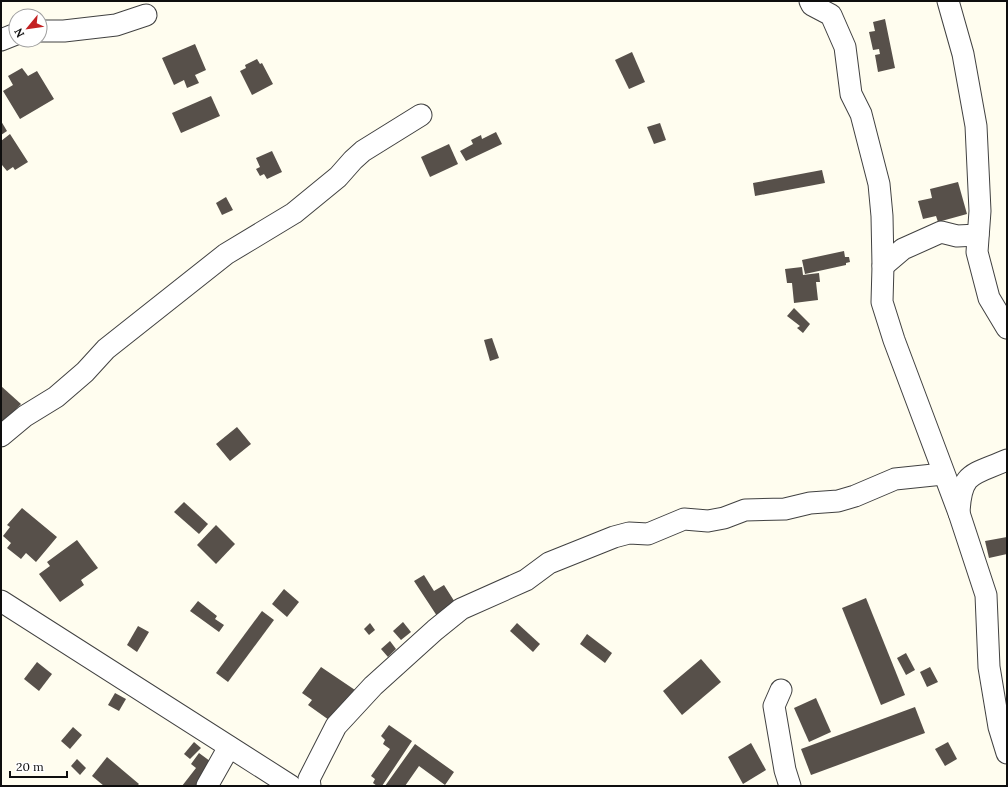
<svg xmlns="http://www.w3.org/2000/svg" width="1008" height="787" font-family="Lora,serif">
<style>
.building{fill:#57504a}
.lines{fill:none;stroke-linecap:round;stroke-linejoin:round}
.street-casing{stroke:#414141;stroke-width:23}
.street{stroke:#fff;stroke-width:21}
</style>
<rect width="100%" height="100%" fill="#fffdef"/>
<g class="building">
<path d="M885,19L895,68L878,72L875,55L880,54L879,49L873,50L869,32L875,31L873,22Z"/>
<path d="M195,44L206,70L195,75L199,83L187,88L184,80L174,85L162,58Z"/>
<path d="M632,52L645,82L629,89L615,60Z"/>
<path d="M257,59L260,64L262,63L273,84L252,95L240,71L246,68L245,65Z"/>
<path d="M22,68L28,76L37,71L54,99L20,119L3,91L13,85L8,76Z"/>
<path d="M211,96L220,116L181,133L172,113Z"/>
<path d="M1,121L7,131L1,135Z"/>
<path d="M660,123L666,140L654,144L647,127Z"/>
<path d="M496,132L502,144L466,161L460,151L473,144L471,140L481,135L482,139Z"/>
<path d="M10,134L28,162L15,170L13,167L7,171L2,165L1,166V141Z"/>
<path d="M449,144L458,164L430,177L421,157Z"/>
<path d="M272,151L282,172L267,179L264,174L260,176L256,169L260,167L256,158Z"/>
<path d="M822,170L825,183L755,196L753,183Z"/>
<path d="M958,182L967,214L938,222L936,216L923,219L918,201L932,198L930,189Z"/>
<path d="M226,197L233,210L222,215L216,203Z"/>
<path d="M844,251L845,257H849L850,262L846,263V265L805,274L802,260Z"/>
<path d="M802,267L803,275L819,273L820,282H816L818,300L794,303L792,283H787L785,269Z"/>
<path d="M794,308L810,324L803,333L797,328L800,326L787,316Z"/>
<path d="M492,338L499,358L490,361L484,340Z"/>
<path d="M1,386L21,404L1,425Z"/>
<path d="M237,427L251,444L230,461L216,444Z"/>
<path d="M184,502L208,524L199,534L174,512Z"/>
<path d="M22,508L57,537L36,562L26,553L21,559L7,548L11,543L3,536L10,527L7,525Z"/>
<path d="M216,525L235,544L216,564L197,545Z"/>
<path d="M1007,537V554L989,558L985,541Z"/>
<path d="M77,540L98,568L81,580L84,585L60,602L39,574L50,566L47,562Z"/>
<path d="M424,575L434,591L444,585L458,607L439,619L414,581Z"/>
<path d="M284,589L299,602L287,617L272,604Z"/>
<path d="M866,598L905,695L881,705L842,608Z"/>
<path d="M198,601L217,616L215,619L224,625L219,632L190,611Z"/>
<path d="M262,611L274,620L228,682L216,673Z"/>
<path d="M403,622L411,632L401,640L393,631Z"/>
<path d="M370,623L375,630L369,635L364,629Z"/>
<path d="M517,623L540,644L533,652L510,631Z"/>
<path d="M138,626L149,632L137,652L127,645Z"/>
<path d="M587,634L612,653L605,663L580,644Z"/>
<path d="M390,641L396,649L388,657L381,649Z"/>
<path d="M906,653L915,670L906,675L897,658Z"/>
<path d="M701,659L721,682L682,715L663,691Z"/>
<path d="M37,662L52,674L39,691L24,679Z"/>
<path d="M321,667L355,690L335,719L329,720L308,705L312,700L302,693Z"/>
<path d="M930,667L938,682L927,687L920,672Z"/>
<path d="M115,693L126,699L119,711L108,705Z"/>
<path d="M816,698L831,732L809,742L794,708Z"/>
<path d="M915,707L925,733L811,775L801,749Z"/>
<path d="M389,725L412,741L382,786H377L373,783L375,779L371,776L390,749L383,744L385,740L381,736Z"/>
<path d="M73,727L82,735L70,749L61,741Z"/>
<path d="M194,742L201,748L190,759L184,754Z"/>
<path d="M948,742L957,759L945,766L935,749Z"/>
<path d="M751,743L766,770L743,784L728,757Z"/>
<path d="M415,744L454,772L445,785L419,766L405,786H385Z"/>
<path d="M199,753L214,764L198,786H182L196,768L191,764Z"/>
<path d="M107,757L139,784L137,786H104L92,776Z"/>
<path d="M77,759L86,768L80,775L71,766Z"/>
</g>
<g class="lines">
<g class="street-casing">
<g id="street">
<path d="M810,1L812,5L831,15L845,47L851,94L861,114L879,184L882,216L883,266L882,302L894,340L959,513L986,595L989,667L999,727L1007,753"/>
<path d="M948,1L963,54L976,126L980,211L977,252L989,298L1007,328"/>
<path d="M40,31H64L116,25L146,15"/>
<path d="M1,40L16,34"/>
<path d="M883,266L903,249L941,232L957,236L978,235"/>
<path d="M1,436L25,416L56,397L85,372L106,349L226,254L294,213L338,177L353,160L363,151L421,115"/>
<path d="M959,513C961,471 973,475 1007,460"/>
<path d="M1,601L291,786"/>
<path d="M781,690L774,706L785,770L790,786"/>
<path d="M207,786L229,747"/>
<path d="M310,786L309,779L336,726L373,686L435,630L461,609L526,580L549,563L614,537L629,533L648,534L684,519L708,521L724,518L745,510L785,509L810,503L838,501L855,496L895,479L943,474"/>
</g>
</g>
<use href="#street" class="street"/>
</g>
<rect width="1008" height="787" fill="none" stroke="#0e0e0e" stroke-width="4"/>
<g transform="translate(28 28) rotate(241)"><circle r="19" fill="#ffffff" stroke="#9f9f9f"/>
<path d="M0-3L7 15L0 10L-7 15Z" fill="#c32122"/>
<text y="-6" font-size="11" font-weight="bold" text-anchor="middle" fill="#0e0e0e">N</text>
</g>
<path d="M10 771v6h57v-6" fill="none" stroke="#0e0e0e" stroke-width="2"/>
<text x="16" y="771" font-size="12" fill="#0e0e0e" stroke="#ffffff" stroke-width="3" paint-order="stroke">20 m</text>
</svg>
